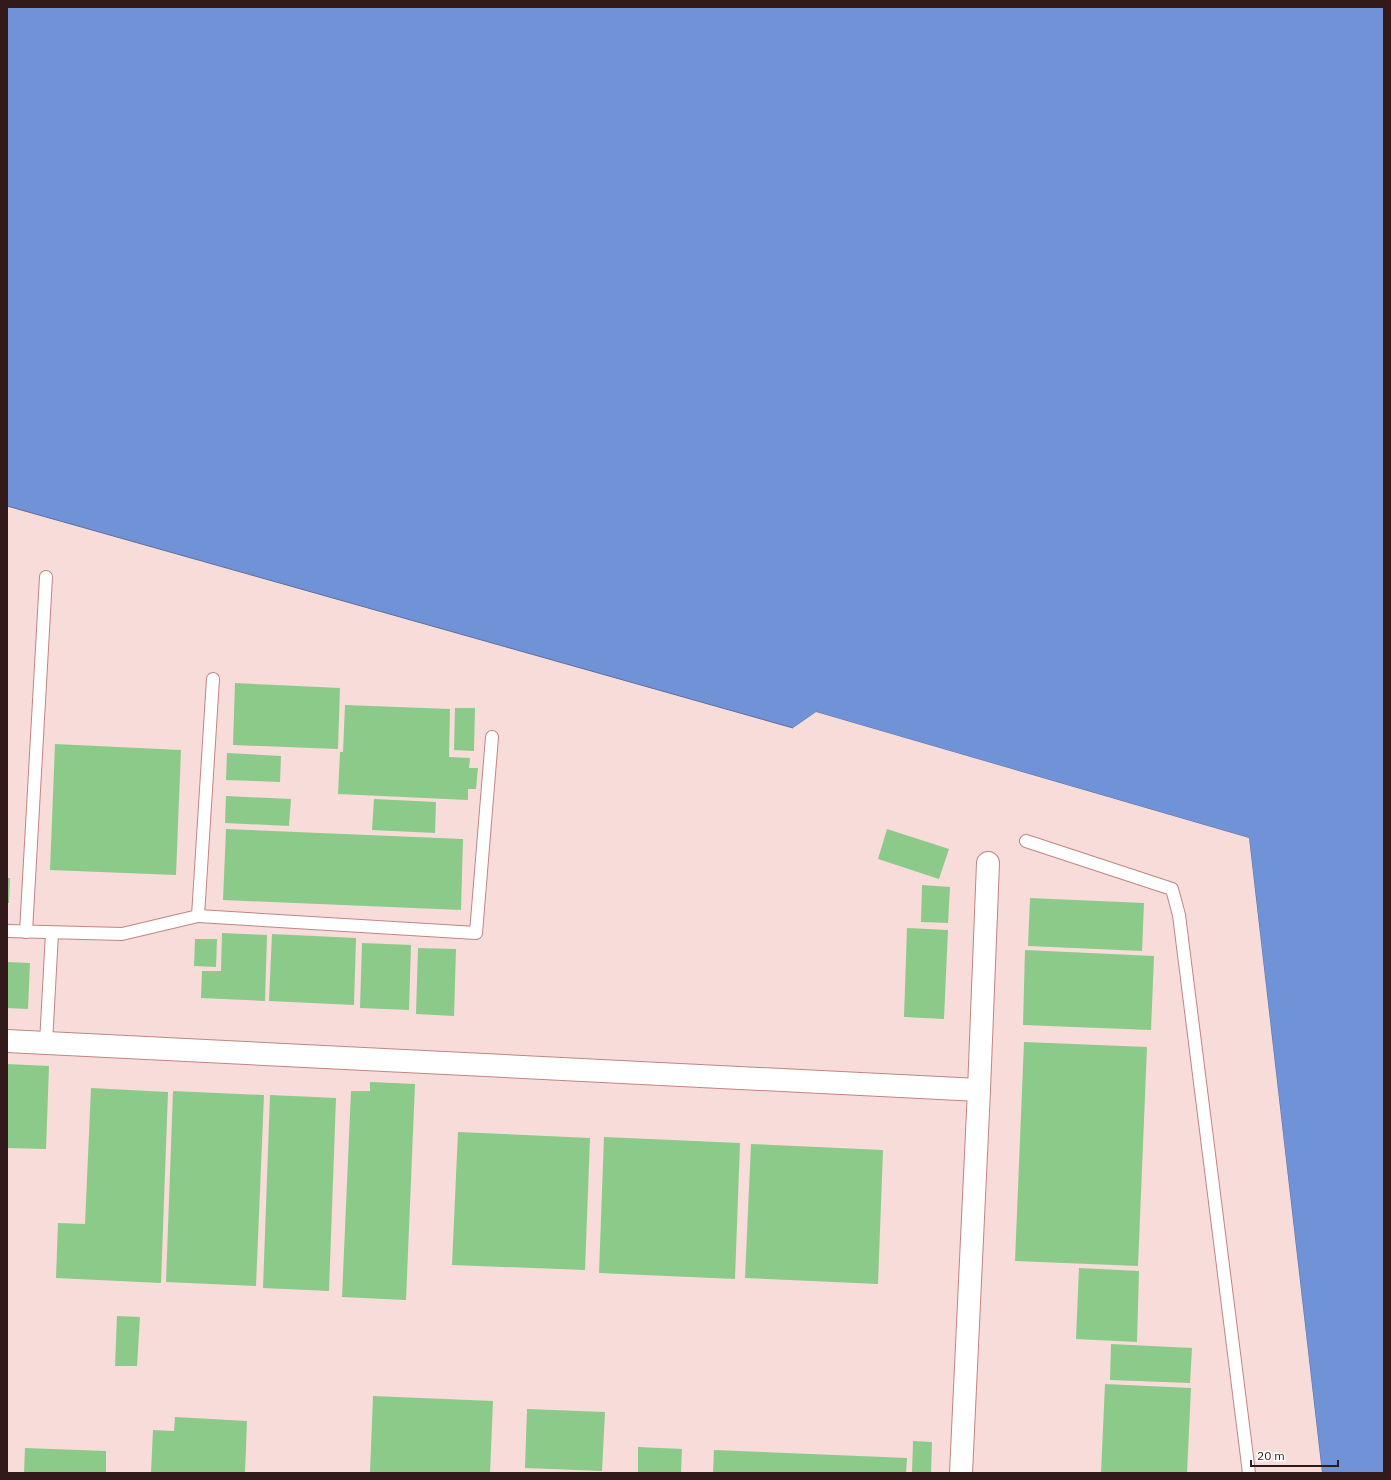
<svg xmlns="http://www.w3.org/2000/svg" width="1391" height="1480" font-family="'IBM Plex Sans',sans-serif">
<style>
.water{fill:#7092d7;stroke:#5d6e9e}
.pier{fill:#f7dcda}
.building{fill:#8cca8a}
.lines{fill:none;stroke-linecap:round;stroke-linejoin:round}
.service-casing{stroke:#c18581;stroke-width:14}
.tertiary-casing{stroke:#c18581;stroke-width:24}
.service{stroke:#fff;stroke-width:12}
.tertiary{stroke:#fff;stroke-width:22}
</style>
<rect width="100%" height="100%" fill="#f7dcda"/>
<path class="water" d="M7,7H1384V1473H1322L1249,838L816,712L793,728L7,506Z"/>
<path class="pier" d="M816,712L1249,838L1322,1473H1320L1248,840L816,714L794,730L793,728Z"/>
<g class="building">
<path d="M235,683L340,688L338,749L233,745Z"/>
<path d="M345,705L450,709L449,757L470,758L469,768H478L476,789H468V800L338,794L340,752H343Z"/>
<path d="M455,708H475L474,751L454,750Z"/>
<path d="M55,744L181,750L176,875L50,870Z"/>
<path d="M227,753L281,756L280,782L226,780Z"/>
<path d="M226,796L291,799L289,826L225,823Z"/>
<path d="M374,799L436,802L435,833L372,830Z"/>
<path d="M226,829L463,839L461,910L223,900Z"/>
<path d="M887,829L949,849L939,879L878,859Z"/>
<path d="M7,878H10L9,903H7Z"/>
<path d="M922,885L950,887L948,923L921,922Z"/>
<path d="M1030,898L1144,903L1142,951L1028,946Z"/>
<path d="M907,928L948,930L944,1019L904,1017Z"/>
<path d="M222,933L267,935L265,1001L201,998L202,971H221Z"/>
<path d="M272,934L356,938L354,1005L269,1001Z"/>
<path d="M195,939H217L216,967L194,966Z"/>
<path d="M362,943L411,945L409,1010L360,1008Z"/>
<path d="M418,948L456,949L454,1016L416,1014Z"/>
<path d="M1025,950L1154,956L1151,1030L1023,1025Z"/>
<path d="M7,962L30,963L28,1009L7,1008Z"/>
<path d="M1024,1042L1147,1047L1138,1266L1015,1261Z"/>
<path d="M7,1064L49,1066L46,1149L7,1148Z"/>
<path d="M370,1082L415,1084L406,1300L342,1297L351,1091H370Z"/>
<path d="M91,1088L168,1092L161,1283L56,1278L58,1223L85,1224Z"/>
<path d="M173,1091L264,1095L256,1286L166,1282Z"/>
<path d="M270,1095L336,1098L329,1291L263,1288Z"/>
<path d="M458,1132L590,1138L585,1270L452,1265Z"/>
<path d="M604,1137L740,1143L735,1279L599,1273Z"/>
<path d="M751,1144L883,1150L878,1284L745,1278Z"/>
<path d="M1079,1268L1139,1271L1137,1342L1076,1339Z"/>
<path d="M117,1316L140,1317L137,1366H115Z"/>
<path d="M1111,1344L1192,1348L1190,1383L1110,1380Z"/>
<path d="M1105,1384L1191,1388L1187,1473H1101Z"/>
<path d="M373,1396L493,1401L490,1473H370Z"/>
<path d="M527,1409L605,1412L602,1471L525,1468Z"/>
<path d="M175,1417L247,1421L245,1473H151L153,1430L174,1431Z"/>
<path d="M913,1441L932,1442L931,1473H912Z"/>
<path d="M638,1447L682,1449L681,1473H638Z"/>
<path d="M25,1448L106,1451V1473H24Z"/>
<path d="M714,1450L907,1458L906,1473H713Z"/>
</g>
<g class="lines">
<g class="service-casing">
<g id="service">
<path d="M1026,841L1172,889L1179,915L1249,1473"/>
<path d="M198,916L476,933L492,737"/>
<path d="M7,931L122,934L198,916L213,679"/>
<path d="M26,932L46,577"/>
<path d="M46,1043L52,933"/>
</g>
</g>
<g class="tertiary-casing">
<g id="tertiary">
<path d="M7,1041L979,1090"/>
<path d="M961,1473L979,1090L988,863"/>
</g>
</g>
<use href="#service" class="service"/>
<use href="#tertiary" class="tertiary"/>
</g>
<rect width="1391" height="1480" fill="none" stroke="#311a19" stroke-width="16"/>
<path d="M1251 1460v6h87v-6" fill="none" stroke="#311a19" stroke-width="2"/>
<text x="1257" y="1460" font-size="12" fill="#311a19" stroke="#ffffff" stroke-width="3" paint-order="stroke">20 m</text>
</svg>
